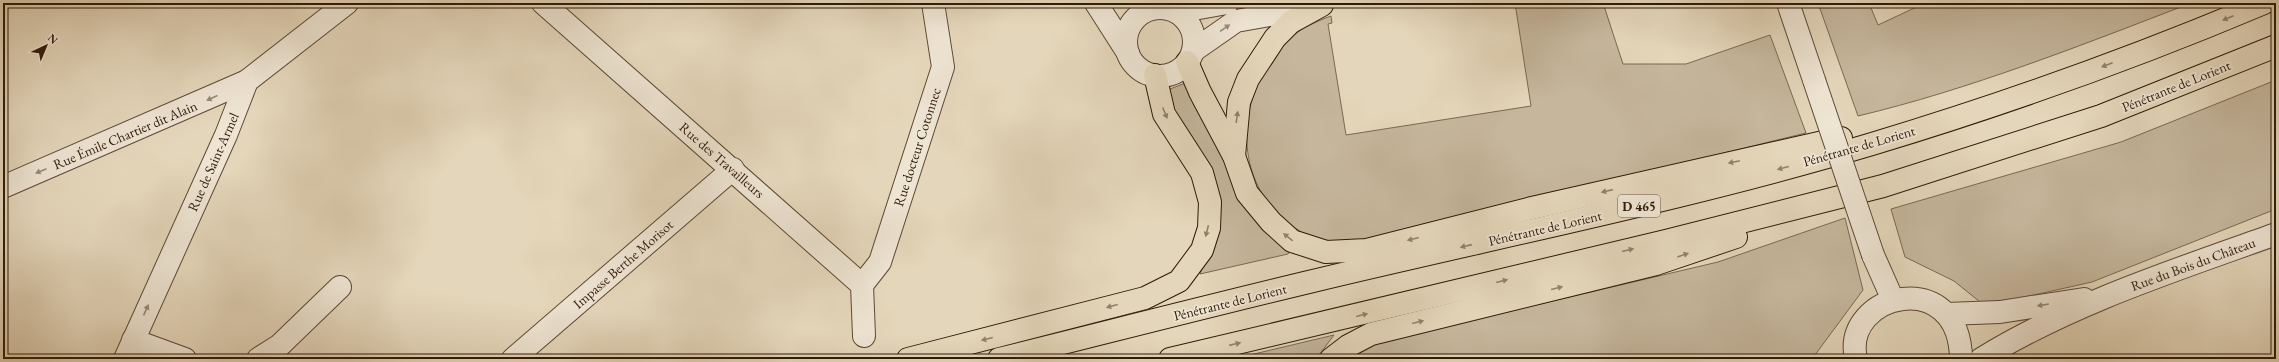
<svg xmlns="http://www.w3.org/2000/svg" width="2279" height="362" font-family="'EB Garamond',serif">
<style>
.green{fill:#c5b69c;stroke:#7a6852}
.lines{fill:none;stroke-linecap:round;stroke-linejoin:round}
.minor-casing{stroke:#5c4934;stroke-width:24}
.highway-casing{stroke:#2e1a08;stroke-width:24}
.minor{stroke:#ede4d2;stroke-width:22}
.highway{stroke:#e4d6ba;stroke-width:22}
.minor-bridge-casing{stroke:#5c4934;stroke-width:24;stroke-linecap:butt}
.minor-bridge{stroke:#ede4d2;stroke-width:22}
.oneway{fill:#92816a}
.oneway2{fill:#978977}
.labels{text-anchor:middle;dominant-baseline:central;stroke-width:3.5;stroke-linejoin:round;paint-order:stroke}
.shield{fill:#ede4d2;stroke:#675745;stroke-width:1}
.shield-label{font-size:13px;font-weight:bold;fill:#2e1a08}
.street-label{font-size:14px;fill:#2e1a08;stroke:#ede4d2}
</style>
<rect width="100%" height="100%" fill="#e4d6ba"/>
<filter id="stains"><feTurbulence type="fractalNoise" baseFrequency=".005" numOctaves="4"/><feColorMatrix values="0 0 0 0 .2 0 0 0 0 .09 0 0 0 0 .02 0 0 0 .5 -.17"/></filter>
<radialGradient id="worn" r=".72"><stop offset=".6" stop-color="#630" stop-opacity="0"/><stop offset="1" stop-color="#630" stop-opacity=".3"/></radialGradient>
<g class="green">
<path d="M1515,3H1603L1623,64H1686L1770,35L1806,133L1372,239C1354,240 1335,243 1318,239C1303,235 1290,225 1279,215C1238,175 1238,112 1268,65C1272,59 1275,52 1280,47C1294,32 1312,23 1331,16L1332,23L1328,24L1346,135L1531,106Z"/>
<path d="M1818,3H1869L1878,25L1925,3H2191C2085,44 1968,90 1858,116Z"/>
<path d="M2276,80V209L2092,282L1985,306L1954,281L1905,257L1891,209L2121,142Z"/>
<path d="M1188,82L1291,249L1288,254L1200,274L1213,241L1170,105V89Z"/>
<path d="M1845,218L1863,290L1812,359H1350L1362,349L1391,339L1718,262Z"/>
<path d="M1334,335L1316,359H1233Z"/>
</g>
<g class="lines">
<g class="minor-casing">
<g id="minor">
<path d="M543,3L862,285L864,336"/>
<path d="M1096,3L1128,53"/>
<path d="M1788,3L1814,80"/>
<circle cx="1160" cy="42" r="34"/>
<path d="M1177,12L1227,3"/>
<path d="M1193,51L1236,21L1315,7"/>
<path d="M3,187L247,81"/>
<path d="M1873,255L1893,300"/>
<path d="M862,285L880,262L943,67L933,3"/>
<path d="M1946,314L2000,312L2084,299"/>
<path d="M133,340L185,359"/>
<path d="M125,359L226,135L247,81L347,3"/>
<path d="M258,359L280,345L340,287"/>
<path d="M513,359L733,169"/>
<path d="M1856,359C1841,293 1960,265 1961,359"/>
<path d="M1981,359C2072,303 2176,270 2276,234"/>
</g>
</g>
<g class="highway-casing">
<g id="highway">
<path d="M1187,62L1200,92L1234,156L1247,193L1271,222L1292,241L1326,252L1367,250L1532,208L1841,138"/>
<path d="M1234,156L1239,102L1248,79L1275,38L1291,22L1322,5"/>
<path d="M908,359L1145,298L1179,281L1202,250L1209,228L1210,202L1202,173L1164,114L1155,75"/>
<path d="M999,359C1104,333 1208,306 1313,281C1500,236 1688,199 1872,144C2005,104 2136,57 2264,3"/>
<path d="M1170,359L1666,241L1883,186L2101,116L2276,46"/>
<path d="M1331,359L1348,346L1371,334L1656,264L1736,237"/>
</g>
</g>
<use href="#minor" class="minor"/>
<use href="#highway" class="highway"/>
<g class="minor-bridge-casing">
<path id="minor-bridge" d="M1814,80L1873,255"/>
</g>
<use href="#minor-bridge" class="minor-bridge"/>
</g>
<defs><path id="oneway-solid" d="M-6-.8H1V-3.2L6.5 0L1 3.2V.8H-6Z"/></defs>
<g class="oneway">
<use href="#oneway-solid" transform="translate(2228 18) rotate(157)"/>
<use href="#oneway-solid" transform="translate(2107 65) rotate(159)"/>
<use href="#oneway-solid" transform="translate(1165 113) rotate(68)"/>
<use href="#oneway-solid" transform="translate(1237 117) rotate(-82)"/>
<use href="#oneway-solid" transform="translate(1734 162) rotate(168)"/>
<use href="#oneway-solid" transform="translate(1783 168) rotate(165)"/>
<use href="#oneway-solid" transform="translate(1607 191) rotate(167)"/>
<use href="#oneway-solid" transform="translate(1207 231) rotate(104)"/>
<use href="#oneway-solid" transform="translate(1288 237) rotate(-141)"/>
<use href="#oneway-solid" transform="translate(1413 239) rotate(166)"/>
<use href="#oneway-solid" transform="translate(1466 246) rotate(167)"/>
<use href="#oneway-solid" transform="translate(1628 250) rotate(-14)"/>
<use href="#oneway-solid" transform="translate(1683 255) rotate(-19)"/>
<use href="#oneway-solid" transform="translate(1502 281) rotate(-14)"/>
<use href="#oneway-solid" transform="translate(1557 288) rotate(-14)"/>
<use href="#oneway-solid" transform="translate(1112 306) rotate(165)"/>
<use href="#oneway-solid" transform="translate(1362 315) rotate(-14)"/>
<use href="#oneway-solid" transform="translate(1418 322) rotate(-14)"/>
<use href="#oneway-solid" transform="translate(987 339) rotate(166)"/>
<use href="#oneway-solid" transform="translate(1235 344) rotate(-13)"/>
</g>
<g class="oneway2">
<use href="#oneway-solid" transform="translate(1225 28) rotate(-35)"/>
<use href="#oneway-solid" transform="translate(212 98) rotate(155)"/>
<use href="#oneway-solid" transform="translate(41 171) rotate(157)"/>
<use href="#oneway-solid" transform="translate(2043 305) rotate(171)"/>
<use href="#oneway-solid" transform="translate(146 310) rotate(-66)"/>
</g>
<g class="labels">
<rect class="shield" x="1618" y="195" width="42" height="22" rx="3"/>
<g class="shield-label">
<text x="1639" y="206">D 465</text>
</g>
<g class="street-label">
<text transform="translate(2176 86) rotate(-22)">Pénétrante de Lorient</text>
<text transform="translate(125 135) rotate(-23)">Rue Émile Chartier dit Alain</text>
<text transform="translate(1859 146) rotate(-16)">Pénétrante de Lorient</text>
<text transform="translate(917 147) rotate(-72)">Rue docteur Cotonnec</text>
<text transform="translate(722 160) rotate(41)">Rue des Travailleurs</text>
<text transform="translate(213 162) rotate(-66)">Rue de Saint-Armel</text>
<text transform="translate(1545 228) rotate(-13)">Pénétrante de Lorient</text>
<text transform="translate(623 264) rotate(-41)">Impasse Berthe Morisot</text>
<text transform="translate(2193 264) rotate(-20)">Rue du Bois du Château</text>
<text transform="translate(1230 302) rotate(-14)">Pénétrante de Lorient</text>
</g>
</g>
<rect width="2279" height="362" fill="none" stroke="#e4d6ba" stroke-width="16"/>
<rect x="4" y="4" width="2271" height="354" fill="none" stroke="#2e1a08" stroke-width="2"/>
<rect x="8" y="8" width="2263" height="346" fill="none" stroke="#2e1a08"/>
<g transform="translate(46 46) rotate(44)" stroke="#ede4d2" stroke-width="3" paint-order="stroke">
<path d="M0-3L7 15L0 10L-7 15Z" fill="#2e1a08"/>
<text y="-6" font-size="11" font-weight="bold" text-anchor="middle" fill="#2e1a08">N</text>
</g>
<rect width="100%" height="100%" filter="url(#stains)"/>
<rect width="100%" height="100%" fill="url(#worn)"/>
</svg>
